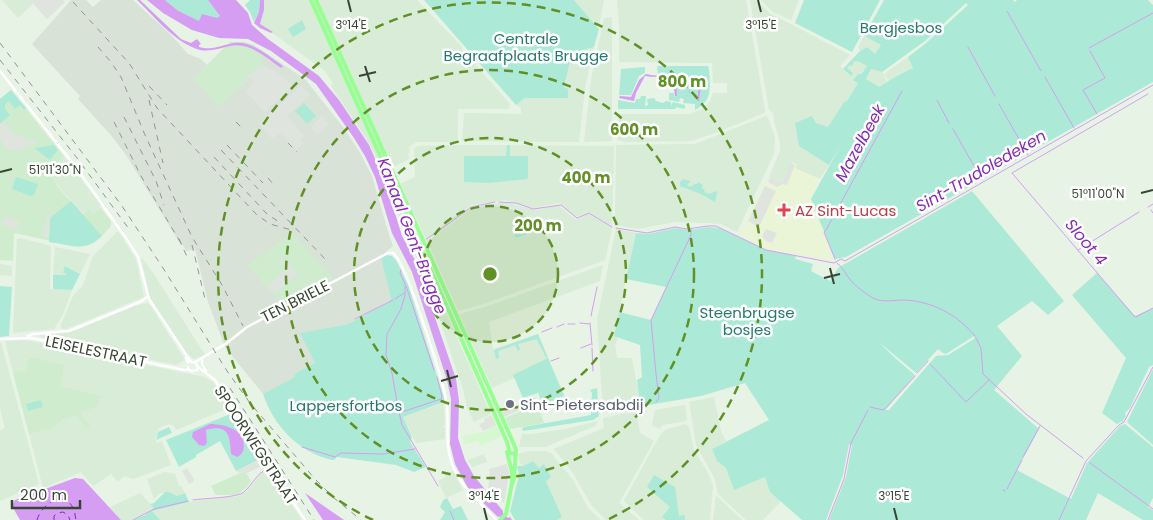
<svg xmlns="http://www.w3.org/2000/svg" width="1153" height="520" font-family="Poppins,sans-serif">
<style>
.residential{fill:#d8ecd7}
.commercial{fill:#d6f7cf}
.industrial{fill:#d9e2d7}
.education{fill:#cfedce}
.medical{fill:#eaf5d8}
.green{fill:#acead7;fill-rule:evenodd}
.parking{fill:#dfe4de}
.water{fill:#d69ef3}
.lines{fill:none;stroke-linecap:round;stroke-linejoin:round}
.stream{stroke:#d69ef3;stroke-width:1}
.ferry{stroke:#8729b7;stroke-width:1;stroke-dasharray:6 5;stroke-linecap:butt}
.tertiary{stroke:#fff;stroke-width:2.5}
.primary{stroke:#97ff92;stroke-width:4}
.rail{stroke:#959595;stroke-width:1;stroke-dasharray:6 6;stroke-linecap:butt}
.ticks{fill:none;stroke:#374634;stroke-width:2}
.ring{fill:none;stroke:#619026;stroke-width:2.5;stroke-dasharray:9 6}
.health-dot{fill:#e0444e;stroke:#fff;stroke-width:2}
.worship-dot{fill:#6b7280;stroke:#fff;stroke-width:2}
.labels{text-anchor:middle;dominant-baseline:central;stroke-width:5;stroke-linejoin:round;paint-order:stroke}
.park-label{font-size:15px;fill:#257a6f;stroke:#fff}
.health-label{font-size:15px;fill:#be3a42;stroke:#fff;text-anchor:start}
.street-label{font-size:15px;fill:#374634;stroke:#fff}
.worship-label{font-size:15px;fill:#5b616d;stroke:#fff;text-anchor:start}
.water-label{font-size:16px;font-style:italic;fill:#8729b7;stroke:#fff}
.ticks-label{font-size:12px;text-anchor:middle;fill:#374634;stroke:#fff;stroke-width:5;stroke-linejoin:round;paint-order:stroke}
.centre{fill:#619026;stroke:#fff;stroke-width:2.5}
.ring-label{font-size:15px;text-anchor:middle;font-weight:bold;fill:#619026;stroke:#fff;stroke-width:5;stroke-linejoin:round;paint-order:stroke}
</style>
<rect width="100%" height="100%" fill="#e6f3e5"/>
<g class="residential">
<path d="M2,0H30L33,4L18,18Z"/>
<path d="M264,0H417L462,47V50L510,104L508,109H458V140L457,142H416L409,147L410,153H408L409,158L408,160L384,171L366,138L331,86L333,83L325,71L260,24L264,10Z"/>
<path d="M574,0H604L599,26H597Z"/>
<path d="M617,0H746L765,110L764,113L715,133L691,141L624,142L617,140V126L619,124L618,115L620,114H691L704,108L710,101L713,93H727V83H713L712,63L619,62V24Z"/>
<path d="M750,0H756L771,14L850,55L840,66L850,76L846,69L854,61L860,62L867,66L854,80L858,83L847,101L844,102L828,128L816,123L813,117L817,157L829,165L820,179L795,168L782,183L769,177L780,151V143L774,121L773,113L769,110Z"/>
<path d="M761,0H799L791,20L773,12Z"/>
<path d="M612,17V141L584,142L591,80L604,18Z"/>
<path d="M864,36L881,45L875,54L867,47L860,51L858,47Z"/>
<path d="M594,47L585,88L579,142L462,141L464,113L521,114V108L516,105L525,98L568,97L564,88L572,53Z"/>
<path d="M908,57L913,68L898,74L889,81L884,74Z"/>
<path d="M871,69L882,72L887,81L879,88L866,79Z"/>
<path d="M766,116L769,120L775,138L774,154L737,232L721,224L708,223L675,222L637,229L615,225L616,145L695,144Z"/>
<path d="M472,145L614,146L612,226L589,212L575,217L559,203L533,208L505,200L471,205L442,228L429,237H425L400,184L415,177L414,149L418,146Z"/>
<path d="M63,155L100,204V207L92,214L84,215L52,179L51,175L53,170Z"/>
<path d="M505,202L535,210L558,205L575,219L580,218L587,213L594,216L612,228L605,260L484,304L458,311L426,239L431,238L447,227L472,208Z"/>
<path d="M401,212L491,414L474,422L467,408L463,389L423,271L403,230L398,213Z"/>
<path d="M616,229L636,233L614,335L618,337L615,345L617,358H632L639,395L637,407L603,413L597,320Z"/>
<path d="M118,231L136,259L144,297L66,329H61V325L73,296L83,285L93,256Z"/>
<path d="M20,238L51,246L50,289L72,290L63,314L54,329L13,333L17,239Z"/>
<path d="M55,247L90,254L80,274L66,266L63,273H66V275H53Z"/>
<path d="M141,257L153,273L205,355L194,359L187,354L150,298Z"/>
<path d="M0,264L12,266V276L0,275Z"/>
<path d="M603,265L600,281L489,322L493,349L538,334L566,399L597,388L598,421L595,426L545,447H519L522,434H532L565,429L598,421L596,389L565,399L550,362L492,388L459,314L485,307Z"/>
<path d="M147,303L150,305L185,360L176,365L37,336L71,332L135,306Z"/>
<path d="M26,340L204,377L213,382L229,408L176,430L174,426L169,424L159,428L155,439L157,443L162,441L171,465L133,479L124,476L118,482L111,474L93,486L81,472L43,488L5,341Z"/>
<path d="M0,342H1L39,484L0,501V430L5,428L0,408Z"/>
<path d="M714,397L721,431L726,441L712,449L717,461L726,468L734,490L765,477L770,492L781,501L763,520H746L718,494L715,479L696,445L689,402Z"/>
<path d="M444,403L445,425L443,427L445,428V439L416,443L403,417Z"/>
<path d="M685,405L687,421L662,425L660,429L652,425L655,410Z"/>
<path d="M636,411L640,433L654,441L619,503L639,520H606L592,506L573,473L554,449L604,428L603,418Z"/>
<path d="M686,424L689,427L694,450L708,473L713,486L710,520H644L624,501L660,435L667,429Z"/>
<path d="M530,451H545L551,453L573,480L588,508L601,520H557L562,517L546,480L544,465L539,468L533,461L522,466L521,465L517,454Z"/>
<path d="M484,454L487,462L472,467L468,460Z"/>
<path d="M268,470L302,520H160L152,511L189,502L222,497H236L246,492L262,472Z"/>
<path d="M453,471L463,490L446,498L438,481L446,477L445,475Z"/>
<path d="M165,472L175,474L179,486H181L185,493L177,496L169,492L160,493L154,499L147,479Z"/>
<path d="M140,493L154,508L132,520H121L110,507Z"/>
<path d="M716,496L718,497L742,520H713Z"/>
</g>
<path class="commercial" d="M496,425L501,436L481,446L478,441L464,444L463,436L485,432Z"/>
<path class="industrial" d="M71,0H86L93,7L101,0H133L171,35L188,54L201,59L207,65L230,42H244L254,45L305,79L343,127L359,151L372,176L389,235L393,246L381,256L391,300L348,324L301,333L316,363L294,374L296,377L263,394L225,347L208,302L195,249L186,251L183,245H181L126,155L110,134L78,99L80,96L32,44Z"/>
<g class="education">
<path d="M238,45L252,48L263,55V58L261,61L265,64L219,106L193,79L226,47Z"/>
<path d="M11,90L63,155L51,175L57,186L83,215L89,210L93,214L100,207L111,221V226L102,236L93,226L75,246L14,233L13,261L0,260V99Z"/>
<path d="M292,233L333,278L283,304L247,266Z"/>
<path d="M29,357L64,365L60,387L103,396L99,399L97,406L80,413L90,426L87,429L76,415L66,420L64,418L49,430L48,429L29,434L13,373L26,370Z"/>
<path d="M537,404L544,423L510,429L505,418Z"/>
<path d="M245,471L251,481L247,487L238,494L233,495H216L211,486Z"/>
</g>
<path class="medical" d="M792,162L797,164L795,168L820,179L810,201L817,214L834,261L767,249L739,235L769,177L782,183Z"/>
<g class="green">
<path d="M165,0H208L220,16L218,18L199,21L177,10Z"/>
<path d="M250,0H260L259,12L254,22L250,12L245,5Z"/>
<path d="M424,0H574L599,29L594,47L572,53L564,87L568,89V98H525L516,105Z"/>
<path d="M804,0H880L852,52L795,23Z"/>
<path d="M884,0H1013L1015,2L1017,0H1148L1153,5V82L846,257L835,259L811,199L842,143L829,165L799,146L795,123L812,116L816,123L828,127L844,102L847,101L858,83L853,80L858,74H861L867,66L860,62L854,61L852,66L850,65L847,68L853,73L851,76L843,69L860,51L867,47L875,54L881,45L864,36ZM966,3L968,5L925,44L908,57L913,68L898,75L879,87L866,79L871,69L882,72L925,41Z"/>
<path d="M302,20L306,29L293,37L288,29Z"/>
<path d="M657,66H708L709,69C710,87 713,101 695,110V104L683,103L684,99L680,98L679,102L669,100V93H674V97H677L675,86L677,84H687L696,81L699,83L697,100L699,101L702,78C694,80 686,83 678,81C671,79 666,76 658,76Z"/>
<path d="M645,67V73L639,76L631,95H619L621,69Z"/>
<path d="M11,90L26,108L24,110L20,105L15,109L9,101L5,104V109L10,115L0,124V99Z"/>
<path d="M641,96H646L645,106L648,105L647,99L654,98L656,101L663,103L666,101L671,102V106L673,102L685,105V109L675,107L676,109H618V100L635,103L636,99H640Z"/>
<path d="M304,103L316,116L307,124L295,111Z"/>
<path d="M54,145L58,150L50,160L34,148Z"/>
<path d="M507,145H510V156H528V177L527,179L489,183L464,182V156H506Z"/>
<path d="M16,177L38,184L34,195L30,196L12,189Z"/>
<path d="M683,179L691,181L687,185L690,187L695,184H697L698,182L703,185L702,188L705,190L704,192L710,194L715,191L717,192L718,189L715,202L701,194L680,186V182Z"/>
<path d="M972,191L1064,301L1048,315L1032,301L997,326L1022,356L994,390L1039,429L1017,470L1071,499L1087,463L1120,426L1125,424L1153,447V498L1148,507L1153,510V520H1143L1098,493L1086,520H829L846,477L852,445L849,444L843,475L826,520H802L770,492L765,477L734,490L726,468L717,461L712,449L769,420L745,383L701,396L637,407L639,395L637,380L642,377L640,345L614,336L619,312L651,320L666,287L626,279L636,233L648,234L675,228L689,230L708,227L719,228L766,250L796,256L795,259L813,264L811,271L830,281L838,268L843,265ZM974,336V339L948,355L936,356L889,410H885L915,375L895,358L879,342L916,373L938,349L943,353L946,354Z"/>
<path d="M71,201L102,236C85,253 71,245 49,242L50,218Z"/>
<path d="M512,228L525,229L527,234L516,238Z"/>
<path d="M387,255L392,256L396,260L408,284L444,398V402L403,417L412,437L410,442L426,467L414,472L396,465L337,457L334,460H332C298,452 274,426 263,394L295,377L294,374L315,363L300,333L348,324L390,301L391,299L381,258Z"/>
<path d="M65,266L80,274L72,290L53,289V275H66V273H63Z"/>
<path d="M1097,273L1135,316L1153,308V365L1149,367L1130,408L1125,413L1126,416L1123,421L1117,424L1102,413L1126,358L1072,295Z"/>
<path d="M0,286L12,287L9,336L0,337Z"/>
<path d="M538,334L564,396L543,405L538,393L523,398L513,375L548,358L545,356C543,349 539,346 537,339L518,344L520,349L518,351L515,345L498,351L499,358L496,359L494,350Z"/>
<path d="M1153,369V445L1127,422Z"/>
<path d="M597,388L599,416L593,420L523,431L522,428L524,427L591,415L592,393L590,390Z"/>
<path d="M41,400L43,407L28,411L26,404Z"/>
<path d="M228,415L234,416L260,459L236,471L220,441L196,455V457L179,467L166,440Z"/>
<path d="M169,427L172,433L156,440L158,432Z"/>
<path d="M533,461L539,468L544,464L551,477L546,481L562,517L557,520H515L510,511L519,475L517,466H523Z"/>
<path d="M654,475L675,487L679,516L685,515V520H666L662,517L670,507L647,487Z"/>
<path d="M165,492H169L177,496L185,493L189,502L152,511L160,520H133L145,515L154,508L150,504L154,503Z"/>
<path d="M447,498L453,509L461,506L468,520H440L445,512L440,507L443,500Z"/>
</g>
<g class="parking">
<path d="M30,0H63L65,2L47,19Z"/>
<path d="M261,65L277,72L293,86L265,112L245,91L255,82L250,78L245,82L244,81L253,72H256L255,70Z"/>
<path d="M301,85L310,95L287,116L305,136L300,140L304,143L296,150L280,133L272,139L258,124Z"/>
<path d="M322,115L329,125L317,135L311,127Z"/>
<path d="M4,121L15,135H22L28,142L33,139L36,143L21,149L7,150L0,138V124Z"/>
<path d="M791,163L795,165L787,185L783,184L777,187L768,182L770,177L782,183Z"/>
<path d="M765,186L776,191L759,227L748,221Z"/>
<path d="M48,215L50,216L49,238L42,236Z"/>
<path d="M5,216L20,222L16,230L1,224Z"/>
<path d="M766,229L777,233L772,243L766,241L763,238V234Z"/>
<path d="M283,258L307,285L306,286L296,275L276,293L268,285L286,269L279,261Z"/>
<path d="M535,397L537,404L523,410L522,409L504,417L502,412Z"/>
<path d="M492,415L496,425L483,431L479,424L485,422L484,419Z"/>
<path d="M257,461L260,467L244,474L243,471L239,473L236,471Z"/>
<path d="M507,464L509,473L504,503L488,489L490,474L489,469Z"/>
<path d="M187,468L194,479L193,482L189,484L182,471Z"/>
</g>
<g class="water">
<path d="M137,0H140L181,39L191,43L197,39L201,44L199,45V47C211,51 222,45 234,43C253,41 268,56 283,66L281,68C265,57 250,42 230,46C220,48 210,52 200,50C175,43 155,17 137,0Z"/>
<path d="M147,0H165L177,10L199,21L202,14L217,18L220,16L208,0H236L248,13L252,25L268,39L319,76L339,100L369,145L385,181L402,236L416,262L456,379L459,401L458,438L465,460L474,476L503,511V513L508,518L510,517L512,520H502L499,516L498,517L468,488L455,464L450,444L451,399L447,380L412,272L392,233L375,177L365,156L354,138L316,84L271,51L248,39L219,38L192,30L163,13Z"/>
<path d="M260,0H264V10L260,24L273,32L271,33L260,28L254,23L259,12Z"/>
<path d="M646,74C653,76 659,75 666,77C674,78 680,84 689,81C694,80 699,77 704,75L705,77L702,79L699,101H697L699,83L697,81L690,83L689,96V84H676L677,96L675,97L673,80C664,76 655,78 645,76L636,93L634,101L619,98L620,96L631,97L639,80Z"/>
<path d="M210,424C219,424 228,426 235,430C245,436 248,452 237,457L231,454C230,437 229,423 206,430L207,443L204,446L199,445L192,437L193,432Z"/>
<path d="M75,478L83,479L121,520H20L12,506L15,500Z"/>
<path d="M305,493L344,520H323Z"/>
</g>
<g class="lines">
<g class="stream">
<path d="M1007,11L1041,71"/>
<path d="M968,47L995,96"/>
<path d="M1089,48L1153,13"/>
<path d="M1090,51L1105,78L1083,90L1097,114"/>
<path d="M1045,77L1074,128"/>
<path d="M1148,94L1012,173L1134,316L1136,317L1153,308"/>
<path d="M937,100L949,123"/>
<path d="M999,104L1028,155"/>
<path d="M953,129L982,180"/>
<path d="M499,202L516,203L533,209L561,205L577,218L589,213L612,227"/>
<path d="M1148,207L1153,204"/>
<path d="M1151,210L1153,213"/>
<path d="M616,228L647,233L675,227L687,229L708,226H716L766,250L834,263L841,259L845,261L1153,85"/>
<path d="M426,239L436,233L471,207L495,202"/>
<path d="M1078,250L1139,212"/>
<path d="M835,259L824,232L826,230L902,91"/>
<path d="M837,263C843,267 846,275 851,281C857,287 866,294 873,298C882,303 894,300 904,300C931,301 957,314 975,336"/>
<path d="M401,270L400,273L405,284V295L401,309L387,334L386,355L392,373L398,408L402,425L438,486"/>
<path d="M406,286L434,370"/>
<path d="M395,299L404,293"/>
<path d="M591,316L597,287"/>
<path d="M355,319L393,300"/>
<path d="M580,323L589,324"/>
<path d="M590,323L592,345"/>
<path d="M568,324H575"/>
<path d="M557,327L564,324"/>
<path d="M542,332L552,328"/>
<path d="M976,338L981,348L983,374L1026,414L1083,458"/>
<path d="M581,348L591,344"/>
<path d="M592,348L593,371"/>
<path d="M551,361L559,358"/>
<path d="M930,364L966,402L989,380"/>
<path d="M917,373L928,361"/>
<path d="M656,402L659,398L656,374L651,320L691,235V229"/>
<path d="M870,407L883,410L885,409L915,376"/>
<path d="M399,413L441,399L442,396L437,377"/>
<path d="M302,447L335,457L341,453L383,454L415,449"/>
<path d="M1023,457L1040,426"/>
<path d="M1090,463L1153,509"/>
<path d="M271,466L273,465"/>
<path d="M1007,489L1022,460"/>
<path d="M1003,490L1005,491"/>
<path d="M193,500C205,498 237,498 244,492C253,484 256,474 267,469"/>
<path d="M450,511L454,520"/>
<path d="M133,520L154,509L188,501"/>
<path d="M828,520L844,479L851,443L868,410"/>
<path d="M1059,520L1086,461L1119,425L1124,422L1153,367"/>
</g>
<g class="ferry">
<path d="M37,520C41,505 63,488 73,508C75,511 75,516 76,520"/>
<path d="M54,520V516L57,513L63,512L68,515L70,520"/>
</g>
<g class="tertiary">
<path d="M0,71L78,170L128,241L138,257L149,299L191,362"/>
<path d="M28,336L33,334L69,331L142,301L148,296"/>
<path d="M0,339L31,338L184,370H189"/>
<path d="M186,357L188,363"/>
<path d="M202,359V364L206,371"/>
<path d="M191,362H195L198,367L215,380L273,472L305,520"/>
<path d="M195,362L227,343L247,327L388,253H393C406,262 442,378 446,399C450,421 444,443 452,464C461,488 480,501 496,520"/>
<path d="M188,367L189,370L192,371L197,370L198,367"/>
</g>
<g class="primary">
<path d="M311,0L507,442L510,453L515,454"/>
<path d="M316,0L516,449L514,479L512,484"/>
<path d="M507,452L512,472V482"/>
<path d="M500,520L506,514L512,483"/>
</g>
<g class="rail">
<path d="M73,2L129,63L157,108L257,215L270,224L295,231"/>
<path d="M0,43L122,206L163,268L227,371L250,403L315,479L334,498L361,520"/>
<path d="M98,47L111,62L121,77L145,135L192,237L222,285L243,326"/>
<path d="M0,60L77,158L129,229"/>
<path d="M149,86L167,105"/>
<path d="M149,100L163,163"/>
<path d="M124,117L156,181L164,205"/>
<path d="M114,122L141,176L182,245"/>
<path d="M236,122L241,127"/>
<path d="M288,143L297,152"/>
<path d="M227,145L263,183"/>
<path d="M221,150L326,260"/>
<path d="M214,157L267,214L279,222"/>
<path d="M268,178L274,185"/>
<path d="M179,239L188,259"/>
<path d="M192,245L206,303"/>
<path d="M230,388L314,520"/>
</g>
</g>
<path class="ticks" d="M348,0L351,12M758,0L761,12M365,66L370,82M359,76L376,72M0,172L12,169M1141,193L1153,190M830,268L834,284M824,278L840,274M447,370L451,387M441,381L458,376M484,508L487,520M894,508L897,520"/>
<circle cx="490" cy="274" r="68" fill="#619026" fill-opacity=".12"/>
<g class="ring">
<circle cx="490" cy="274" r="68"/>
<circle cx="490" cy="274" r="136"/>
<circle cx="490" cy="274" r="204"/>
<path d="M373 520A272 272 0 1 1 607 520"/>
</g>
<path class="health-dot" d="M781.5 202.5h5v5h5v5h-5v5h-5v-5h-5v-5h5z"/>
<circle class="worship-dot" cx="510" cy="404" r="5"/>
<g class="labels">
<g class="park-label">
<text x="901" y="27">Bergjesbos</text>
<text x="526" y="38">Centrale<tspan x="526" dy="17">Begraafplaats Brugge</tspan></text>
<text x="747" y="312">Steenbrugse<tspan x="747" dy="17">bosjes</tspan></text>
<text x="346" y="405">Lappersfortbos</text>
</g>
<g class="health-label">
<text x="795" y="210">AZ Sint-Lucas</text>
</g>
<g class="street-label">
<text transform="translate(295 301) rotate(-27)">TEN BRIELE</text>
<text transform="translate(96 351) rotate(12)">LEISELESTRAAT</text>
<text transform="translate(256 445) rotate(57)">SPOORWEGSTRAAT</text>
</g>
<g class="worship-label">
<text x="520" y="404">Sint-Pietersabdij</text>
</g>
<g class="water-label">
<text transform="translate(860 143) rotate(-61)">Mazelbeek</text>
<text transform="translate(981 171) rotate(-30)">Sint-Trudoledeken</text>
<text transform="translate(412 236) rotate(69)">Kanaal Gent-Brugge</text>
<text transform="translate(1086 242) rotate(50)">Sloot 4</text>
</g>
</g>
<g class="ticks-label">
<text x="351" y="29">3°14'E</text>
<text x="761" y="29">3°15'E</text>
<text x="55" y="174">51°11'30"N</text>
<text x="1098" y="198">51°11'00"N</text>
<text x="484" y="500">3°14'E</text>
<text x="894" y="500">3°15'E</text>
</g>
<circle cx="490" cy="274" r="8" class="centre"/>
<g class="ring-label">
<text x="682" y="87">800 m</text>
<text x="634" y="135">600 m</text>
<text x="586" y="183">400 m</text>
<text x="538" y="231">200 m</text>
</g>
<path d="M12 500v8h68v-8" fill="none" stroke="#374634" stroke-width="2.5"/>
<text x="20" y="500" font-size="15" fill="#374634" stroke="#ffffff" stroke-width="4" paint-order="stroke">200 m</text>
</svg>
